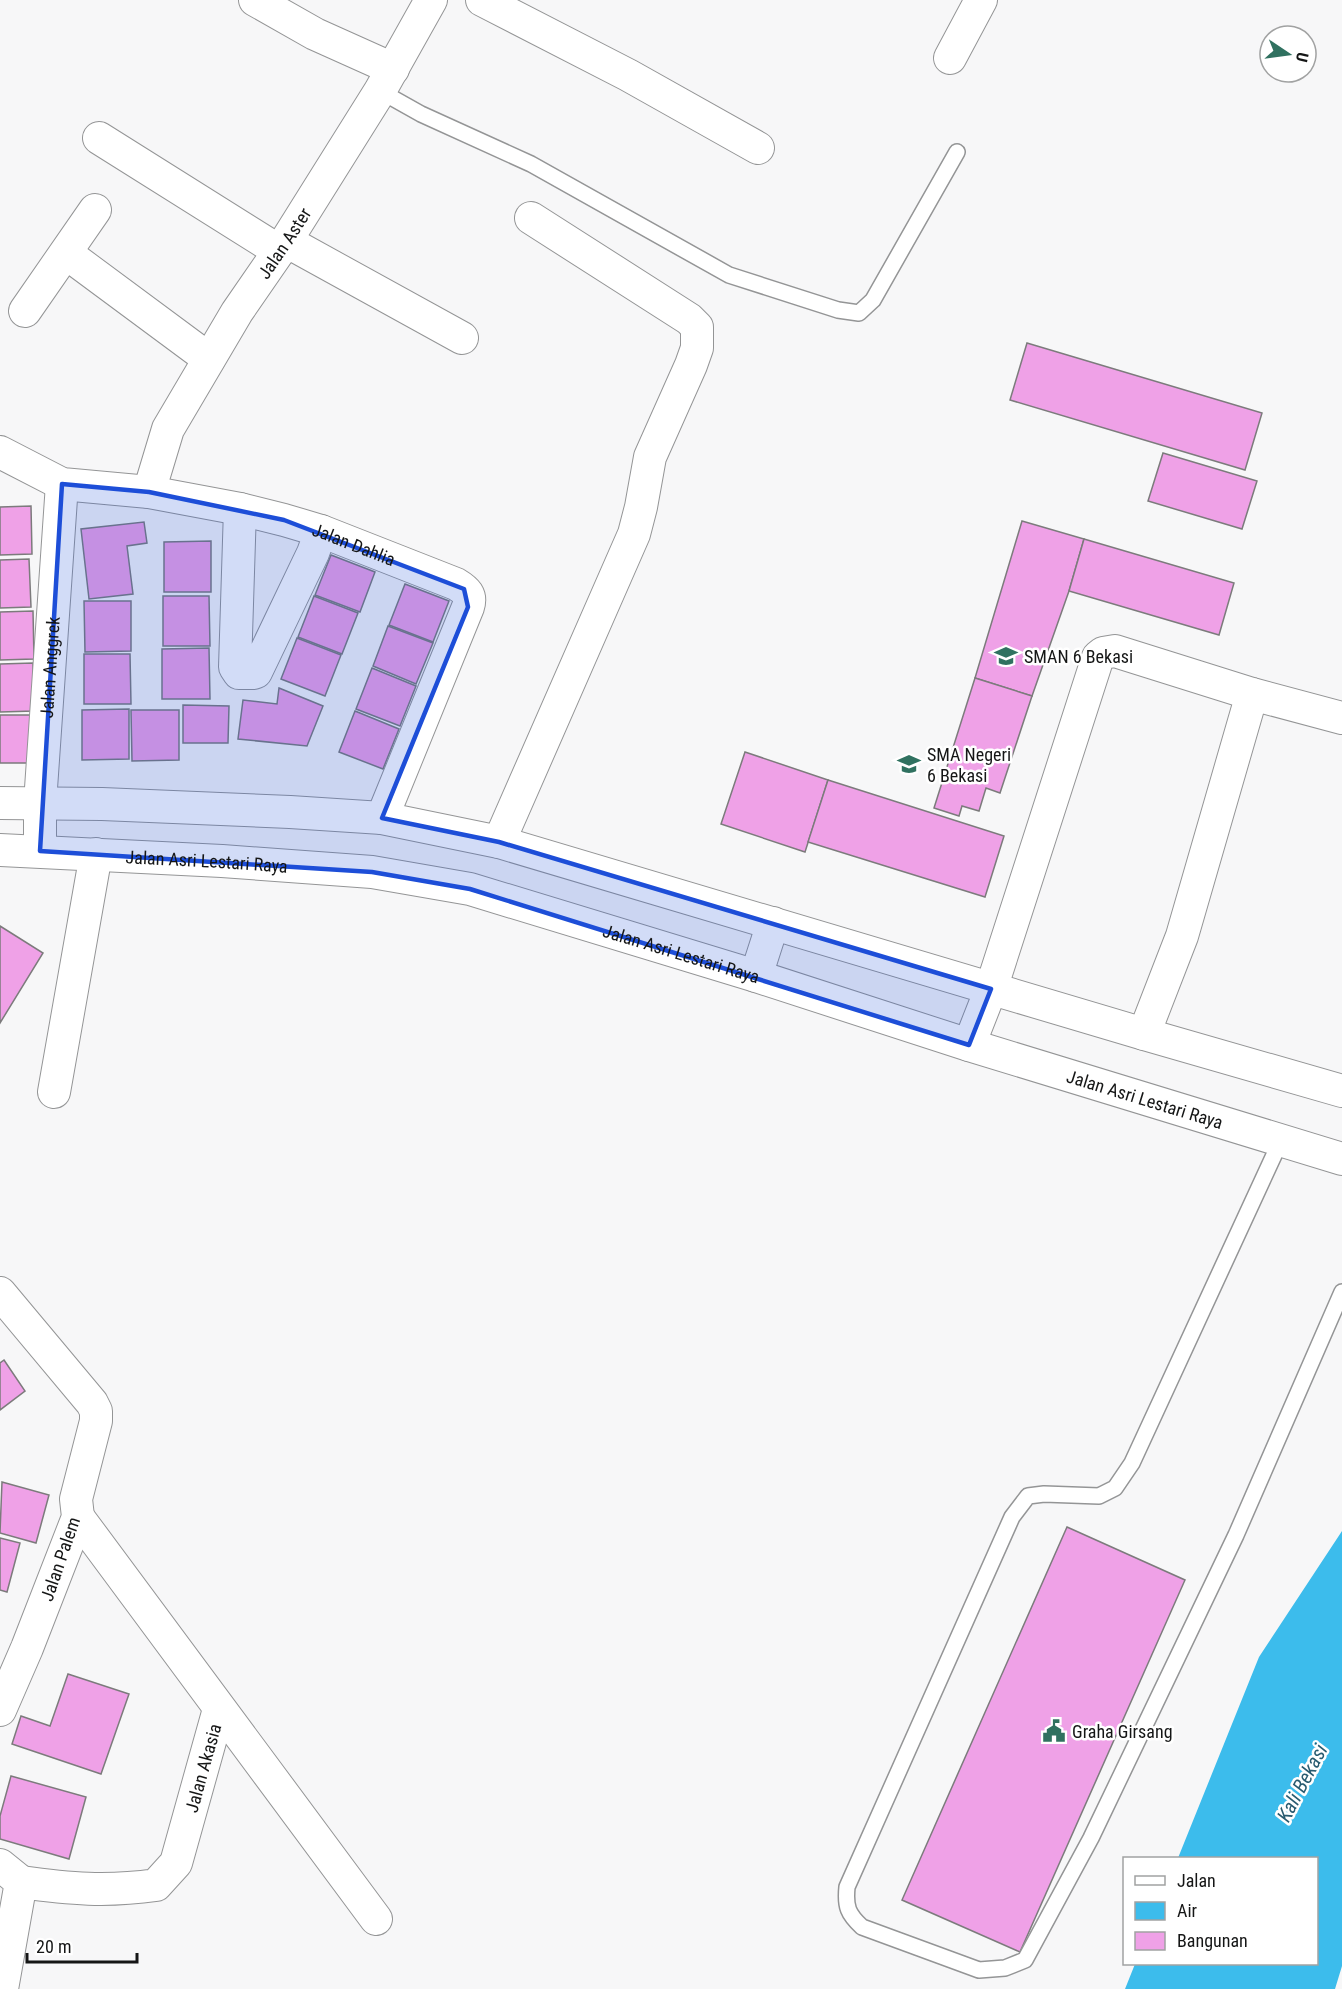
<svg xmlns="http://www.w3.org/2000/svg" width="1342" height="1989" font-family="'Roboto Condensed',sans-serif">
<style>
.water{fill:#3cbcec}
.building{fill:#efa1e7;stroke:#7c7b7c;stroke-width:1.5}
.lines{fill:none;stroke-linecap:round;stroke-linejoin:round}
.lane-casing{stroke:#949596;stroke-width:18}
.street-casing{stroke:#949596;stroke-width:34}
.lane{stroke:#fff;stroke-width:15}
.street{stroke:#fff;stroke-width:32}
.marked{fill:#1d4ed8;fill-opacity:0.2;stroke:#1d4ed8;stroke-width:4.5;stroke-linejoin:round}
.labels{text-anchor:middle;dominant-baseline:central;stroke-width:5;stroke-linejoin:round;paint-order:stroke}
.street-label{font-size:18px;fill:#151616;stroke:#fff}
.poi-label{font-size:18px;fill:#151616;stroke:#fff;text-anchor:start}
.water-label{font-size:20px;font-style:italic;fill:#295b70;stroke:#fff}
</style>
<rect width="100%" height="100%" fill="#f7f7f8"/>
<path class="water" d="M1342,1531V1966L1335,1989H1125L1135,1964H1316V1858H1178L1259,1657Z"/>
<g class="building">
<path d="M1027,343L1262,413L1245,470L1010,400Z"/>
<path d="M1163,453L1257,481L1242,529L1148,501Z"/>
<path d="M31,506L32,554L0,555V507Z"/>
<path d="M1022,521L1084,539L1069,591L1032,696L975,678Z"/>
<path d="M144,522L147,543L127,546L133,594L89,599L81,529Z"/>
<path d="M1084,539L1234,583L1219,635L1069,591Z"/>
<path d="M211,541V592H164V542Z"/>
<path d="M331,555L375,572L360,612L315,595Z"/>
<path d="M29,559L31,607L0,608V560Z"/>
<path d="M405,584L449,601L433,642L389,625Z"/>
<path d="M163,596H209L210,646H163Z"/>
<path d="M314,596L358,613L342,654L298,637Z"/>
<path d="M84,601H131V651L85,652Z"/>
<path d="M33,611L34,659L0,660V612Z"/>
<path d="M388,626L433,643L416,684L373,666Z"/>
<path d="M297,638L341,655L325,696L281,679Z"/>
<path d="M209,648L210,699H162V649Z"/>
<path d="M84,654H130L131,704H84Z"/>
<path d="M33,663L34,711L0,712V664Z"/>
<path d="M372,668L416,686L400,726L356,709Z"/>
<path d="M975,678L1032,696L1000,793L986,788L979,811L962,806L959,816L934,808Z"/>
<path d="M279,688L323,706L307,746L238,739L243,700L277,704Z"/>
<path d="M183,705L229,706L228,743H183Z"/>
<path d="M129,709V759L82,760V710Z"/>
<path d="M131,710H179V760L132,761Z"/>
<path d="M355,711L399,729L383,769L339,752Z"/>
<path d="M0,715H34L35,763H0Z"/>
<path d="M745,752L828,780L805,852L721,824Z"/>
<path d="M828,780L1004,836L985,897L808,842Z"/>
<path d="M0,926L43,953L0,1023Z"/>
<path d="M4,1360L25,1391L0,1410V1363Z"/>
<path d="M2,1482L49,1495L36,1543L0,1533Z"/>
<path d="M1067,1527L1185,1580L1020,1952L902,1900Z"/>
<path d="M0,1538L20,1543L7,1592L0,1590Z"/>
<path d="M68,1674L129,1694L101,1774L12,1744L21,1716L50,1726Z"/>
<path d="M11,1776L86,1797L69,1859L0,1839V1816Z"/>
</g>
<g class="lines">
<g class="lane-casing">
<g id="lane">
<path d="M380,91L421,114L531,164L729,275L838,310L859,313L873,300L957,152"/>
<path d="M1281,1140L1132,1463L1115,1488L1099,1496L1044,1494L1028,1496L1012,1517L847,1887C845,1907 848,1914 862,1927L979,1970L1005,1968L1025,1960L1091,1838L1236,1535L1342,1292"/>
</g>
</g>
<g class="street-casing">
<g id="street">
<path d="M255,0L315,34L393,69"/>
<path d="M482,0L628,75L758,148"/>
<path d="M950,58L981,0"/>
<path d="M99,138L279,251"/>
<path d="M286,241L462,338"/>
<path d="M66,253L209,359"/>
<path d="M25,311L95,210"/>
<path id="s1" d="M0,452L62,484L149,492L240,509L284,520L321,531L456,584C466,590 472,595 468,607L382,818"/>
<path id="s2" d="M149,492L168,429L237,312L286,241L380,91L431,0"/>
<path d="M240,509L235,667L239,673H253L256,672L313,553L321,531"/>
<path d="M0,803L102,804L290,812L382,818L499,842L1144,1034L1342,1091"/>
<path d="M499,842L634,534L641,507L650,457L691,365L697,348V327L689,319L531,218"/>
<path id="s3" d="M0,850L222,861L372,872L470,889L756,976L969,1045L1342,1159"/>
<path id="s4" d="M40,851V803L62,484"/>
<path d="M756,976L773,923"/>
<path d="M1144,1034L1182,936L1252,694"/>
<path d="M969,1045L991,989L1098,657L1103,653L1115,651L1252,694L1342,718"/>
<path d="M54,1092L96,854"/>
<path d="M0,1293L92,1403L96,1411V1421L76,1499L78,1517L27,1648L0,1710"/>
<path d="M78,1517L376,1919"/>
<path d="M0,1865L21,1882L2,1989"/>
<path id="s5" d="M21,1882C70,1889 107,1892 156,1885L176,1863L219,1709"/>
</g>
</g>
<use href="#lane" class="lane"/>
<use href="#street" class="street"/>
</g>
<path class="marked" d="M62,484L149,492L284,520L464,589L468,607L382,818L499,842L991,989L969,1045L470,889L372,872L40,851Z"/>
<defs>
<g id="school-bare" transform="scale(1.8)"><path d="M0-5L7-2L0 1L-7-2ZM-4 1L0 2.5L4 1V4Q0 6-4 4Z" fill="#307160" stroke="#fff" stroke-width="2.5" paint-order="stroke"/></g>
<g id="civic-bare" transform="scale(1.8)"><path d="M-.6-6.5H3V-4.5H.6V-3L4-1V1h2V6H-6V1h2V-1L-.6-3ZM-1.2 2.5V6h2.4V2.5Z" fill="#307160" stroke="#fff" stroke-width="2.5" paint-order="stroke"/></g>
</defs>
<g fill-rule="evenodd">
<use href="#school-bare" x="1006" y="656"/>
<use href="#school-bare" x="909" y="764"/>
<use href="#civic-bare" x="1054" y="1731"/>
</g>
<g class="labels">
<g class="street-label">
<text stroke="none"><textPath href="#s2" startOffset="285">Jalan Aster</textPath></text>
<text stroke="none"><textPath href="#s1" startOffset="369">Jalan Dahlia</textPath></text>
<text stroke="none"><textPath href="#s4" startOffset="184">Jalan Anggrek</textPath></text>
<text stroke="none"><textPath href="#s3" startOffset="207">Jalan Asri Lestari Raya</textPath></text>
<text stroke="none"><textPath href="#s3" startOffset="693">Jalan Asri Lestari Raya</textPath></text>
<text stroke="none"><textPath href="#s3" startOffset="1179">Jalan Asri Lestari Raya</textPath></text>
<text transform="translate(60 1559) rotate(-71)">Jalan Palem</text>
<text stroke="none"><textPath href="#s5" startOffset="264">Jalan Akasia</textPath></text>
</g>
<g class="poi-label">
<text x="1024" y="656">SMAN 6 Bekasi</text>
<text x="927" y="754">SMA Negeri<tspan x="927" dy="21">6 Bekasi</tspan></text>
<text x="1072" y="1731">Graha Girsang</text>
</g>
<g class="water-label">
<text transform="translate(1302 1783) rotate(-62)">Kali Bekasi</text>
</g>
</g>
<rect x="1123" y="1857" width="195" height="108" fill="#ffffff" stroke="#a1a2a2" stroke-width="1.5"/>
<rect x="1135" y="1876" width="30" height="9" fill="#ffffff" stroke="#a1a2a2" stroke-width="1.5"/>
<text x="1177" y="1887" font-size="18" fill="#151616">Jalan</text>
<rect x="1135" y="1902" width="30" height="18" fill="#3cbcec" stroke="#a1a2a2" stroke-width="1.5"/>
<text x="1177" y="1917" font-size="18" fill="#151616">Air</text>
<rect x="1135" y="1932" width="30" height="18" fill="#efa1e7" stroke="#a1a2a2" stroke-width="1.5"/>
<text x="1177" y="1947" font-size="18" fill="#151616">Bangunan</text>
<g transform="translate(1288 54) rotate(103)"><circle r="28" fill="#ffffff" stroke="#a1a2a2" stroke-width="1.5"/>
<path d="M0-4.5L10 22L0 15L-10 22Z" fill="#307160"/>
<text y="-9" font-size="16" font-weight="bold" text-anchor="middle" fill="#151616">U</text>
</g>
<path d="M27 1953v9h110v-9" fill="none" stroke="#151616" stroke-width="3"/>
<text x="36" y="1953" font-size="18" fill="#151616" stroke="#ffffff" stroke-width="4.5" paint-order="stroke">20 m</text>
</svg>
